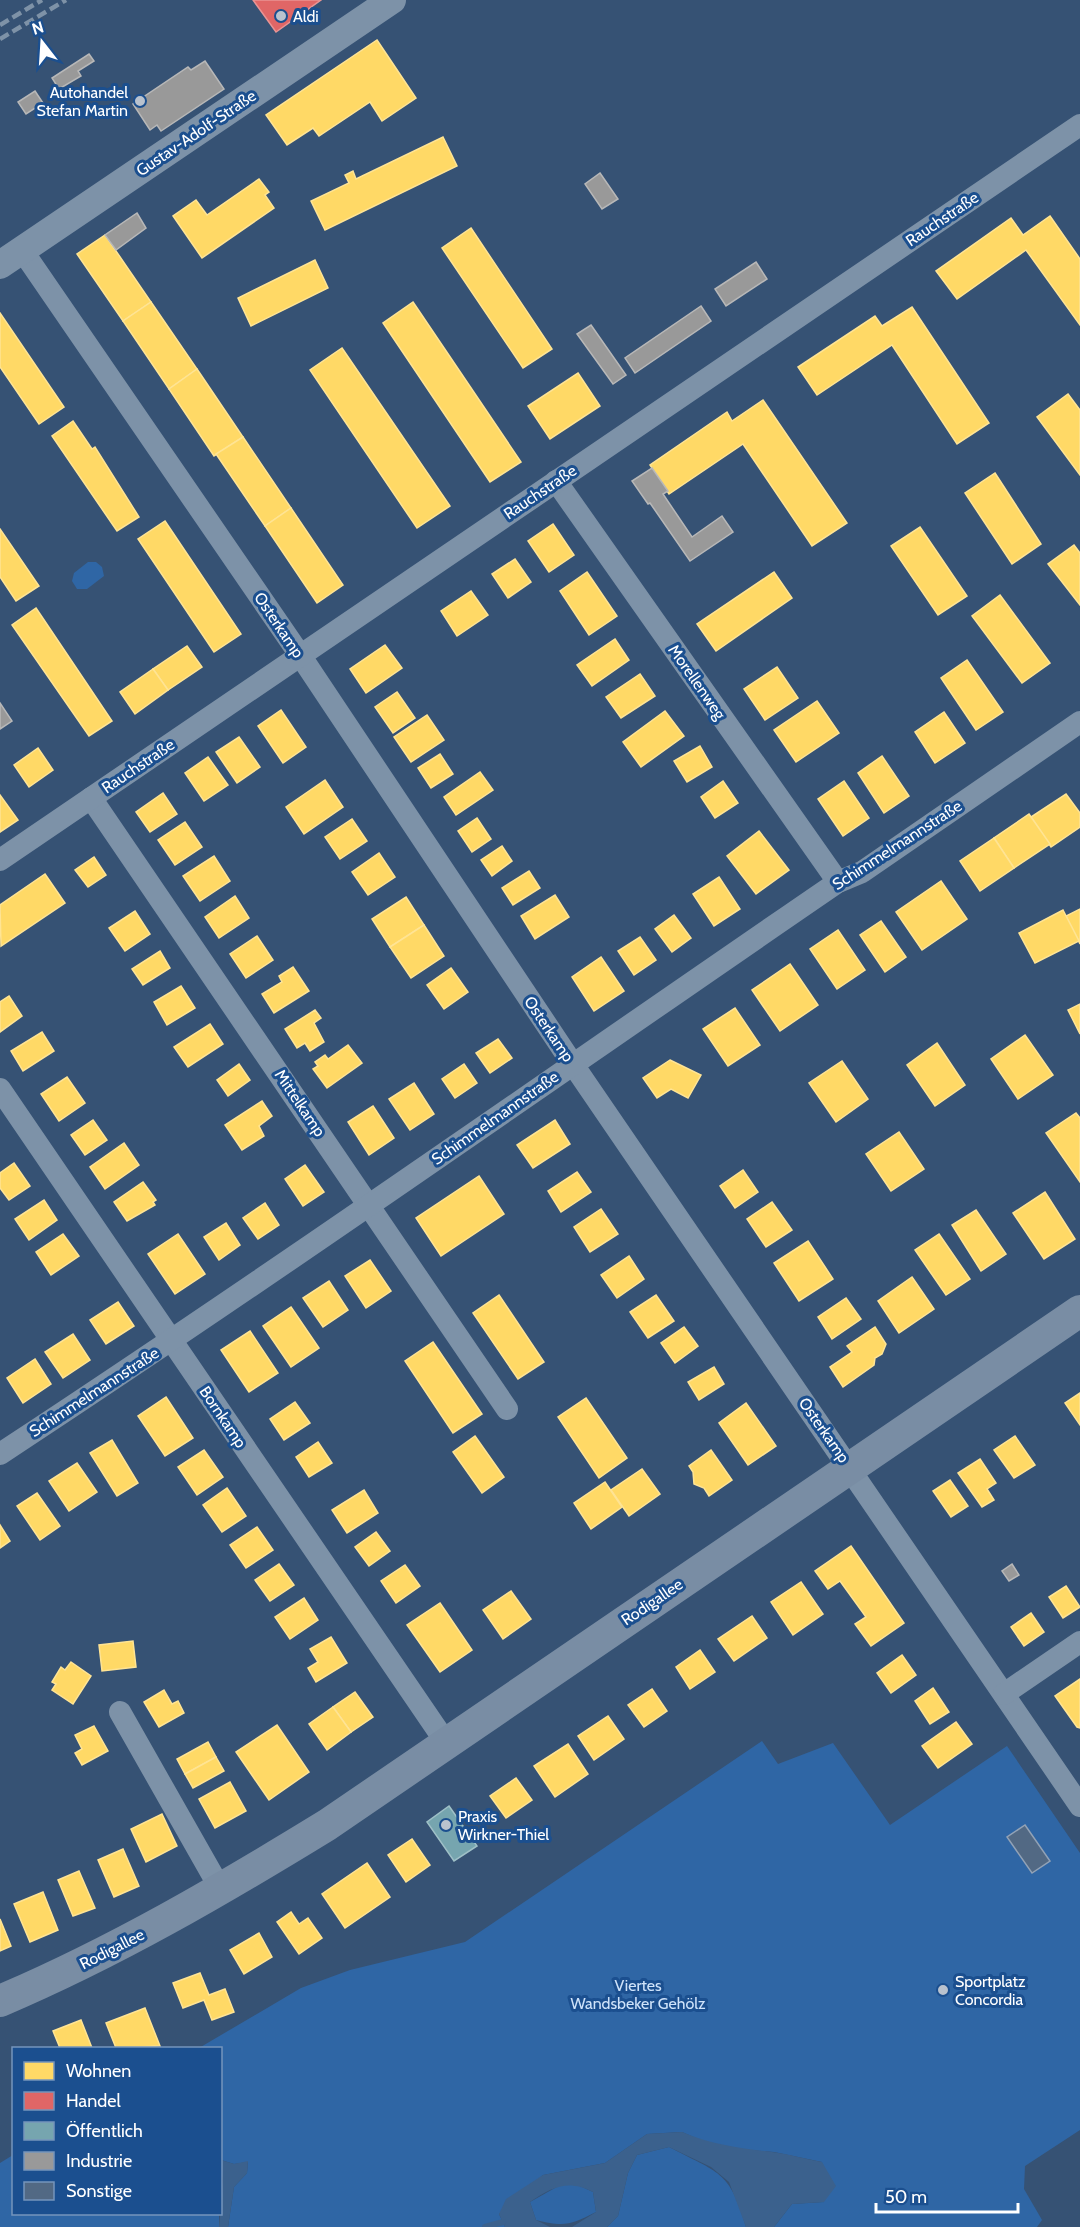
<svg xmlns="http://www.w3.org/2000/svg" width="1080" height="2227" font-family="Cabin,sans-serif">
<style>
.green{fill:#2f66a5}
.water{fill:#3b618d}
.homes{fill:#ffd966;stroke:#ffe494;stroke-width:1.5}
.shops{fill:#e06666;stroke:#e99494;stroke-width:1.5}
.public{fill:#76a5af;stroke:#9fc0c7;stroke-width:1.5}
.industry{fill:#999;stroke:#b8b8b8;stroke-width:1.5}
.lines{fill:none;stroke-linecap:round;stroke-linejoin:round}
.stream{stroke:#3b618d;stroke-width:6}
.building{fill:#526984;stroke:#92a2b6;stroke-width:1.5}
.minor{stroke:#7d92a8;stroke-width:22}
.tertiary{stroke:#7d92a8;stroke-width:28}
.secondary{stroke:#798da4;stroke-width:32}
.rail{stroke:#7e92a7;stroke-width:4.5;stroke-dasharray:10 4.5;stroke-linecap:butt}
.poi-dot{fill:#b9c2ce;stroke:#1b4f8f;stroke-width:2}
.labels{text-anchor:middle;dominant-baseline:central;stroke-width:6;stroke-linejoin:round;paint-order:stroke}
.poi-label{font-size:16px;fill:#fff;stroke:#1b4f8f;text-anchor:start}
.street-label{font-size:16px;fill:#fff;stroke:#1b4f8f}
.park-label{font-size:16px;fill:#cfe3fa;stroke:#1b4f8f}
</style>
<rect width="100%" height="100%" fill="#365274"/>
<g class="green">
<path d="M88,562H96L102,567L104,576L87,589H77L72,581L74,573Z"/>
<path d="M762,1741L778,1764L833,1743L890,1825L1007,1746L1080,1853V2130L1025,2166L1024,2189L1042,2220L1037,2227H774L792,2204L824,2202L822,2162L774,2152L737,2149L705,2142L682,2132L647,2134L605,2163L543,2175L499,2214L505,2227H228L234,2187L247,2173L248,2162L234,2164L221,2160L220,2048H199L301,1988L350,1970L465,1942Z"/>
<path d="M669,2147C718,2173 730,2170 746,2227H607L618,2216L628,2173L637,2155Z"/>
<path d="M13,2155L14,2214H219V2227H0V2163Z"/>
<path d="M562,2184L578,2185L593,2192L596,2212C571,2225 564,2227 536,2220L530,2202Z"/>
</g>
<g class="water">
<path d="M682,2132C712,2145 740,2148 772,2152C789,2154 805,2159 822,2162L836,2186L824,2202L792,2204L774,2227H746L729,2182L711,2167L669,2147L637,2155L628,2173L618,2216L607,2227H572L596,2212L593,2192C568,2179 552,2187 530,2202L536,2220L550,2227H505L499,2214L506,2199L543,2175L605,2163L647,2134Z"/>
<path d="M221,2160L234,2164L248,2161L247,2173L234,2187L228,2227H219L223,2181Z"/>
</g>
<g class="homes">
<path d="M377,40L416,98L382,121L370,102L319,136L313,128L287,145L266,115Z"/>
<path d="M443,137L457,166L325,230L311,201L349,183L345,175L353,171L356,179Z"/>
<path d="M259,179L269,192L265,195L274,208L202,258L173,216L196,200L207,215Z"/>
<path d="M1050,216L1080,259V325L1026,250L957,299L936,271L1011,218L1023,235Z"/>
<path d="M471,228L552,349L523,368L442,248Z"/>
<path d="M105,235L151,302L123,321L77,254Z"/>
<path d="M315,260L328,288L251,326L238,298Z"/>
<path d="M151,302L197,369L169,389L123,321Z"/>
<path d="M413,302L521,462L490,482L383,323Z"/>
<path d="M912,307L989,423L957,444L892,345L817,395L798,367L875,316L882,326Z"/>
<path d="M0,313L64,407L39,424L0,367Z"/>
<path d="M342,348L450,506L417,528L310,370Z"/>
<path d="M197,369L243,437L214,456L169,389Z"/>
<path d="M578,373L600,406L550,439L528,406Z"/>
<path d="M1068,394L1080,410V475L1037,417Z"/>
<path d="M763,400L847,523L812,546L743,444L669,494L650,465L727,412L732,421Z"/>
<path d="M73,421L92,449L95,447L139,517L117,531L52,436Z"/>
<path d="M243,437L291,508L265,526L216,454Z"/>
<path d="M995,473L1041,544L1012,564L965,493Z"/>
<path d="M291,508L343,585L317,603L265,526Z"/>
<path d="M165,521L241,634L214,652L138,539Z"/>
<path d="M553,524L574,555L549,572L528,541Z"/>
<path d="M920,527L967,596L938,615L891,546Z"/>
<path d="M0,529L39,586L16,601L0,577Z"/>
<path d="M1074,545L1080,553V605L1048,564Z"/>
<path d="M515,559L531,582L508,598L492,574Z"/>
<path d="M587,572L617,616L589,635L560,591Z"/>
<path d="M774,572L792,598L716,651L697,624Z"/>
<path d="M471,591L488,615L457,636L441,611Z"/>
<path d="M1000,595L1050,663L1022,683L972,616Z"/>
<path d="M36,608L112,721L89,736L12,625Z"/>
<path d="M615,639L629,660L592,686L577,665Z"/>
<path d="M385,645L402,668L366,693L350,669Z"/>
<path d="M187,646L202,667L168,690L153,669Z"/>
<path d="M967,660L1003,712L976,730L941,678Z"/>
<path d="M777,667L798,698L765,720L744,689Z"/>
<path d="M153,669L168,690L135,714L120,692Z"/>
<path d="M640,674L655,696L621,718L606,697Z"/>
<path d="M397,692L415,718L393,733L375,707Z"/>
<path d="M817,701L839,733L796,762L774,730Z"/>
<path d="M281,710L306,747L283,763L258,726Z"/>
<path d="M665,711L684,736L641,767L623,742Z"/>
<path d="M944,712L965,743L935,763L915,732Z"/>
<path d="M427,715L444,740L411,762L394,737Z"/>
<path d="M239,737L260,767L237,783L216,752Z"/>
<path d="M700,746L712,767L687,782L674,761Z"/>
<path d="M38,748L53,770L29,787L14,765Z"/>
<path d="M440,754L453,774L431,788L418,768Z"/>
<path d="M882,756L909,796L884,813L858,773Z"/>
<path d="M208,757L228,785L204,801L185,773Z"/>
<path d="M480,772L493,790L456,815L444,797Z"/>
<path d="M325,780L343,807L304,834L286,807Z"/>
<path d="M723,781L738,803L715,818L701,797Z"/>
<path d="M844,781L869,818L843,836L818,799Z"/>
<path d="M163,793L177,814L150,832L136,812Z"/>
<path d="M1066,794L1080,813V827L1051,847L1031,817Z"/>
<path d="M0,795L18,820L0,832Z"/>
<path d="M1029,814L1050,844L1014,868L994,838Z"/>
<path d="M477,818L491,839L472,852L458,831Z"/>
<path d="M352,819L367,841L340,859L325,837Z"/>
<path d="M185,822L202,847L175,865L158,840Z"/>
<path d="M759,831L789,870L756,894L727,856Z"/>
<path d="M994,838L1014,868L980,891L960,861Z"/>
<path d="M502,846L512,861L492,876L481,860Z"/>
<path d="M379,853L395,877L368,895L352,872Z"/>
<path d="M214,856L230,881L200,901L183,876Z"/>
<path d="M94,857L106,875L88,887L75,870Z"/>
<path d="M529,871L540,888L513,905L502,888Z"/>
<path d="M45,874L65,903L1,946L0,905Z"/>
<path d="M719,877L740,909L714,926L693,894Z"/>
<path d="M941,881L967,919L922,950L896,912Z"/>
<path d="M555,895L569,917L535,939L521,916Z"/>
<path d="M235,896L249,918L219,938L205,917Z"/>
<path d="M406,897L424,925L390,947L372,919Z"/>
<path d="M1080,909V944L1066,916Z"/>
<path d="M1063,910L1079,941L1035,963L1019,933Z"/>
<path d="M135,911L150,934L125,951L109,928Z"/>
<path d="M674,915L691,938L672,952L655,929Z"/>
<path d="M881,921L906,957L885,972L860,935Z"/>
<path d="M424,925L444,956L411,978L390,947Z"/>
<path d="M838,930L865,970L837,989L810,949Z"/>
<path d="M257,936L273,960L246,978L230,954Z"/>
<path d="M640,937L656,960L634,975L618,951Z"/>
<path d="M160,951L170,968L143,985L132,969Z"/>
<path d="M601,957L624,991L594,1011L572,977Z"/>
<path d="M790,964L818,1005L780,1031L752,990Z"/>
<path d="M293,967L309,991L274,1013L262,994L282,982L279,976Z"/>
<path d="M451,968L468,992L444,1009L427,985Z"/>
<path d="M181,986L195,1008L167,1025L154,1002Z"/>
<path d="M9,996L22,1016L0,1032V1002Z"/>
<path d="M1080,1004V1034L1068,1010Z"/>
<path d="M735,1008L760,1045L728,1066L703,1029Z"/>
<path d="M315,1010L321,1018L314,1023L324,1042L310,1051L305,1043L297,1048L285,1029Z"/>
<path d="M210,1024L223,1044L188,1067L174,1047Z"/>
<path d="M42,1032L54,1051L23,1071L11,1051Z"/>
<path d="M1025,1035L1053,1075L1018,1099L991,1059Z"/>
<path d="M498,1039L512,1058L490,1073L476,1053Z"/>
<path d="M937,1043L965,1085L935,1106L907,1065Z"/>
<path d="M348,1045L362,1063L327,1088L313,1069L318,1066L315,1062L325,1055L328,1059Z"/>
<path d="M670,1060L701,1075L688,1098L671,1089L657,1098L643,1078Z"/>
<path d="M842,1061L868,1099L836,1122L809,1083Z"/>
<path d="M239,1064L250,1080L228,1096L217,1080Z"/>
<path d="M464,1064L477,1083L455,1098L442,1079Z"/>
<path d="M67,1077L85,1103L59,1121L41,1094Z"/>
<path d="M414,1083L434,1114L410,1130L389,1099Z"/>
<path d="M262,1101L272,1116L259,1126L264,1136L242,1150L225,1125Z"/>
<path d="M373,1106L394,1138L369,1155L348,1122Z"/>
<path d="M1076,1113L1080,1118V1182L1046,1133Z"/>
<path d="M93,1120L107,1140L85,1155L71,1135Z"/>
<path d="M555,1120L570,1144L533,1168L517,1145Z"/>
<path d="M899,1132L924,1169L891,1191L866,1154Z"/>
<path d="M124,1143L139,1165L105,1189L90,1167Z"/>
<path d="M14,1163L30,1186L9,1200L0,1188V1173Z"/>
<path d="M305,1165L324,1192L303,1206L285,1179Z"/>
<path d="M743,1170L758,1192L735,1208L720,1186Z"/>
<path d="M577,1172L591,1192L561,1212L548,1191Z"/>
<path d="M479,1176L504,1214L441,1256L416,1218Z"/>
<path d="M143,1182L156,1200L153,1202L155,1205L127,1221L114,1202Z"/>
<path d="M1045,1192L1075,1239L1044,1259L1013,1213Z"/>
<path d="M44,1200L57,1220L29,1240L15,1219Z"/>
<path d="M772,1202L792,1230L766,1247L747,1219Z"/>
<path d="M265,1203L279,1225L258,1239L243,1218Z"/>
<path d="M601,1209L618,1234L590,1252L574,1227Z"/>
<path d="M976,1210L1006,1254L981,1271L952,1225Z"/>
<path d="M226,1223L240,1245L219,1260L204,1237Z"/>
<path d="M63,1234L79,1256L51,1275L36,1252Z"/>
<path d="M178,1234L205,1274L175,1294L148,1254Z"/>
<path d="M939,1234L970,1279L946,1295L915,1250Z"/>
<path d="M808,1241L833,1279L799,1301L774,1263Z"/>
<path d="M629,1256L644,1279L617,1298L601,1275Z"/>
<path d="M370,1260L391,1291L366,1308L345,1276Z"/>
<path d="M912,1277L934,1309L899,1333L878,1301Z"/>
<path d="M329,1281L348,1310L323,1327L303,1298Z"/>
<path d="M499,1295L544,1362L518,1379L473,1313Z"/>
<path d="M656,1295L674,1321L648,1338L630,1312Z"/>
<path d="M846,1298L861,1319L832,1339L818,1317Z"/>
<path d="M118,1302L134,1326L106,1344L90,1320Z"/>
<path d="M291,1307L319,1348L291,1367L263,1326Z"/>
<path d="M684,1327L698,1346L675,1363L661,1343Z"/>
<path d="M875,1327L886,1344L882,1354L875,1358L874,1365L843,1387L830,1367L852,1352L847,1346Z"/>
<path d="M250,1331L278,1373L249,1392L221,1350Z"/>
<path d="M73,1334L90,1360L63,1378L45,1352Z"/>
<path d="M433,1342L482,1414L453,1433L405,1361Z"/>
<path d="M35,1359L51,1384L23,1403L7,1378Z"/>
<path d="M714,1367L724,1384L699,1400L688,1382Z"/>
<path d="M1080,1393V1425L1065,1403Z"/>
<path d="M166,1397L193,1438L165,1456L138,1416Z"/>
<path d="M586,1398L627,1458L599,1478L558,1417Z"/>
<path d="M295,1402L310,1423L284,1440L270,1419Z"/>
<path d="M746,1403L776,1446L748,1465L719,1423Z"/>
<path d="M475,1436L504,1477L482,1493L453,1452Z"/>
<path d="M1015,1436L1035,1465L1014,1478L994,1450Z"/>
<path d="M112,1440L138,1483L117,1496L90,1453Z"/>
<path d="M318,1442L332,1463L309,1477L296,1457Z"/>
<path d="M204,1450L223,1477L197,1495L178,1467Z"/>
<path d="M711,1450L732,1480L709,1496L704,1488L694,1484L693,1472L689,1466Z"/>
<path d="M980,1459L996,1483L987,1489L994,1500L982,1507L958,1473Z"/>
<path d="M77,1463L97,1492L69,1511L49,1481Z"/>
<path d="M642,1469L660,1494L629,1516L611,1490Z"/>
<path d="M950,1480L968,1506L951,1517L933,1491Z"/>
<path d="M605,1482L622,1507L591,1529L574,1503Z"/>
<path d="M227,1488L246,1516L222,1532L203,1505Z"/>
<path d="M364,1490L378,1513L347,1533L332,1510Z"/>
<path d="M37,1493L60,1526L40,1540L17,1506Z"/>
<path d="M0,1525L10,1541L0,1548Z"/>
<path d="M257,1527L273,1550L246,1568L230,1545Z"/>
<path d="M376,1532L390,1551L369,1566L355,1547Z"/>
<path d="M851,1546L904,1623L871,1646L855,1624L866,1617L840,1581L828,1589L815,1571Z"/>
<path d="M279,1564L294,1585L270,1601L255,1580Z"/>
<path d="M405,1565L420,1586L396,1603L381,1581Z"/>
<path d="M801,1582L823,1614L793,1635L771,1602Z"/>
<path d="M1066,1586L1080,1607L1063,1618L1049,1597Z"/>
<path d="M511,1591L531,1619L503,1639L483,1610Z"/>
<path d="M304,1598L318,1620L290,1639L275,1617Z"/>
<path d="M440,1603L472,1650L440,1672L407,1625Z"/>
<path d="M1031,1613L1044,1632L1024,1646L1011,1627Z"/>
<path d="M752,1616L767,1638L734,1661L718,1639Z"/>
<path d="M331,1637L347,1663L316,1682L308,1668L318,1662L310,1649Z"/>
<path d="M133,1641L136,1667L102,1671L99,1645Z"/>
<path d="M700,1650L715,1672L690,1689L676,1667Z"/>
<path d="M902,1655L916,1675L891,1693L877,1673Z"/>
<path d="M71,1662L91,1676L73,1704L52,1690L56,1684L52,1682L61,1667L65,1670Z"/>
<path d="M1080,1679V1728L1077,1727L1055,1696Z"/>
<path d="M933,1688L949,1712L930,1724L915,1701Z"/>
<path d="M652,1689L667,1711L644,1727L628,1705Z"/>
<path d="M164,1690L172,1704L178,1701L184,1713L159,1727L144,1702Z"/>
<path d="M355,1692L373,1717L351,1732L333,1707Z"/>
<path d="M333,1707L351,1732L327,1750L309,1724Z"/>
<path d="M608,1716L624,1739L594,1760L578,1736Z"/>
<path d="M956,1722L972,1744L938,1768L922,1746Z"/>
<path d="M277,1725L309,1772L269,1800L236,1752Z"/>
<path d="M94,1726L108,1751L82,1765L75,1753L82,1749L75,1735Z"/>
<path d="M208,1742L216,1757L185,1774L177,1759Z"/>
<path d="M568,1744L588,1774L555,1797L534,1766Z"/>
<path d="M216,1757L224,1771L193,1788L185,1774Z"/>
<path d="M516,1778L532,1800L506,1818L490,1796Z"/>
<path d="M230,1782L246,1811L215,1828L199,1799Z"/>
<path d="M162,1814L177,1846L146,1862L131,1829Z"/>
<path d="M412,1839L430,1865L406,1882L388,1855Z"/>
<path d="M123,1849L139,1886L114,1897L98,1860Z"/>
<path d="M367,1863L390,1897L345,1928L322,1894Z"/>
<path d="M79,1871L95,1908L73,1916L58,1880Z"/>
<path d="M43,1892L58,1930L30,1942L14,1904Z"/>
<path d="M291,1912L299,1924L308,1918L322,1938L299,1954L277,1922Z"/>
<path d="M0,1919L11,1946L0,1951Z"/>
<path d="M259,1933L272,1957L244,1974L230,1950Z"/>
<path d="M200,1973L209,1995L225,1989L234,2012L212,2020L204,2000L183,2008L173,1983Z"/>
<path d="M145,2008L160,2046L116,2048L106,2023Z"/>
<path d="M81,2020L92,2048H60L53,2031Z"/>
</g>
<path class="shops" d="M253,0H321L276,32Z"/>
<path class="public" d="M449,1806L477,1846L454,1861L427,1822Z"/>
<g class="industry">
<path d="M89,54L94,61L78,71L81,76L59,89L52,78Z"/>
<path d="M205,61L224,89L161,131L157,125L150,130L133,104L188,67L191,70Z"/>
<path d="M35,91L43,103L26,114L18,102Z"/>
<path d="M600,173L618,199L602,209L585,184Z"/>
<path d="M137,213L146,228L116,250L105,235Z"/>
<path d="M756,262L767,279L726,306L715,289Z"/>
<path d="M701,306L711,321L635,373L625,358Z"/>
<path d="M591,325L626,375L613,384L577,334Z"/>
<path d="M652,468L668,491L663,494L692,537L722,516L733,532L690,561L650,503L648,504L632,481Z"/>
<path d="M0,703L12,721L0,729Z"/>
<path d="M1012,1564L1019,1575L1009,1581L1002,1571Z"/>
</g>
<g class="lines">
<path class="stream" d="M485,2227L503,2222"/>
</g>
<path class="building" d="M1025,1825L1050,1861L1032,1873L1007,1837Z"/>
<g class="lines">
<g class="minor">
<path d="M22,250L300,655L572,1063L1080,1806"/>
<path d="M556,481L838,882"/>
<path d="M91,798L507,1409"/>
<path d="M0,860L1080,125"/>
<path d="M0,1089L447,1744"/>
<path d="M0,1454C283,1268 559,1073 838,882L862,872L1080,722"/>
<path d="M1004,1694L1080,1642"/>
<path d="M120,1712L221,1890"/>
</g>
<path class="tertiary" d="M0,265L392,0"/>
<path class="secondary" d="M0,2001C115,1952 221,1890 327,1825L1080,1311"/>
<g class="rail">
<path d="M0,25L42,0"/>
<path d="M0,39L66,0"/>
</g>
</g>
<g class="poi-dot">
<circle cx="281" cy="16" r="6"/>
<circle cx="140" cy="101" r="6"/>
<circle cx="446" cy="1825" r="6"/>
<circle cx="943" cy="1990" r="6"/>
</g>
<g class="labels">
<g class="poi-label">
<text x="293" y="16">Aldi</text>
<text x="128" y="92" text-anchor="end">Autohandel<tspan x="128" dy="18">Stefan Martin</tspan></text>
<text x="458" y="1816">Praxis<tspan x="458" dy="18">Wirkner-Thiel</tspan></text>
<text x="955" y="1981">Sportplatz<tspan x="955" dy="18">Concordia</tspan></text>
</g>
<g class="street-label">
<text transform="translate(196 133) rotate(-34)">Gustav-Adolf-Straße</text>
<text transform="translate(942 219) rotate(-34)">Rauchstraße</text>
<text transform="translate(540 492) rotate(-34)">Rauchstraße</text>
<text transform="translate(279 625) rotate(56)">Osterkamp</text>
<text transform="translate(697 682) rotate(55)">Morellenweg</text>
<text transform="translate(138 766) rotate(-34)">Rauchstraße</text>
<text transform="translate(897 845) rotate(-33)">Schimmelmannstraße</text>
<text transform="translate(549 1029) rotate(56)">Osterkamp</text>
<text transform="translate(300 1103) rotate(56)">Mittelkamp</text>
<text transform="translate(495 1118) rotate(-35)">Schimmelmannstraße</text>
<text transform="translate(94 1392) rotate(-33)">Schimmelmannstraße</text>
<text transform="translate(223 1417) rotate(56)">Bornkamp</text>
<text transform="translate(824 1430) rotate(55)">Osterkamp</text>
<text transform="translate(652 1602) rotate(-34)">Rodigallee</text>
<text transform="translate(112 1949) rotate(-27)">Rodigallee</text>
</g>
<g class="park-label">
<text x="638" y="1985">Viertes<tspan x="638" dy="18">Wandsbeker Gehölz</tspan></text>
</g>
</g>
<rect x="12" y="2047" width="210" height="168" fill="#1b4f8f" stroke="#7695bc" stroke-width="1.5"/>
<rect x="24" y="2062" width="30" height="18" fill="#ffd966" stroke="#7695bc" stroke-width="1.5"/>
<text x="66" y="2077" font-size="18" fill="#ffffff">Wohnen</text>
<rect x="24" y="2092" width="30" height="18" fill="#e06666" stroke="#7695bc" stroke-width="1.5"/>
<text x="66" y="2107" font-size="18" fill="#ffffff">Handel</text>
<rect x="24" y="2122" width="30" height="18" fill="#76a5af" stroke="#7695bc" stroke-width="1.5"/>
<text x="66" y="2137" font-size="18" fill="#ffffff">Öffentlich</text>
<rect x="24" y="2152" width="30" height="18" fill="#999999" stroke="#7695bc" stroke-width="1.5"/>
<text x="66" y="2167" font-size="18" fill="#ffffff">Industrie</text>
<rect x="24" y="2182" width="30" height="18" fill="#526984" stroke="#7695bc" stroke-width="1.5"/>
<text x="66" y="2197" font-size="18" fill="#ffffff">Sonstige</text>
<g transform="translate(42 42) rotate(343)" stroke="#1b4f8f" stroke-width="4.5" paint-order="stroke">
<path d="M0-4.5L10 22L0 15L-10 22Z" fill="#ffffff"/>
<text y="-9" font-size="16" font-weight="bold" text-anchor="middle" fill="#ffffff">N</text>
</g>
<path d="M876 2203v9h142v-9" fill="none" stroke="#ffffff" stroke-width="3"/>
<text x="885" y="2203" font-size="18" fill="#ffffff" stroke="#1b4f8f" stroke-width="4.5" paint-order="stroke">50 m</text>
</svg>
